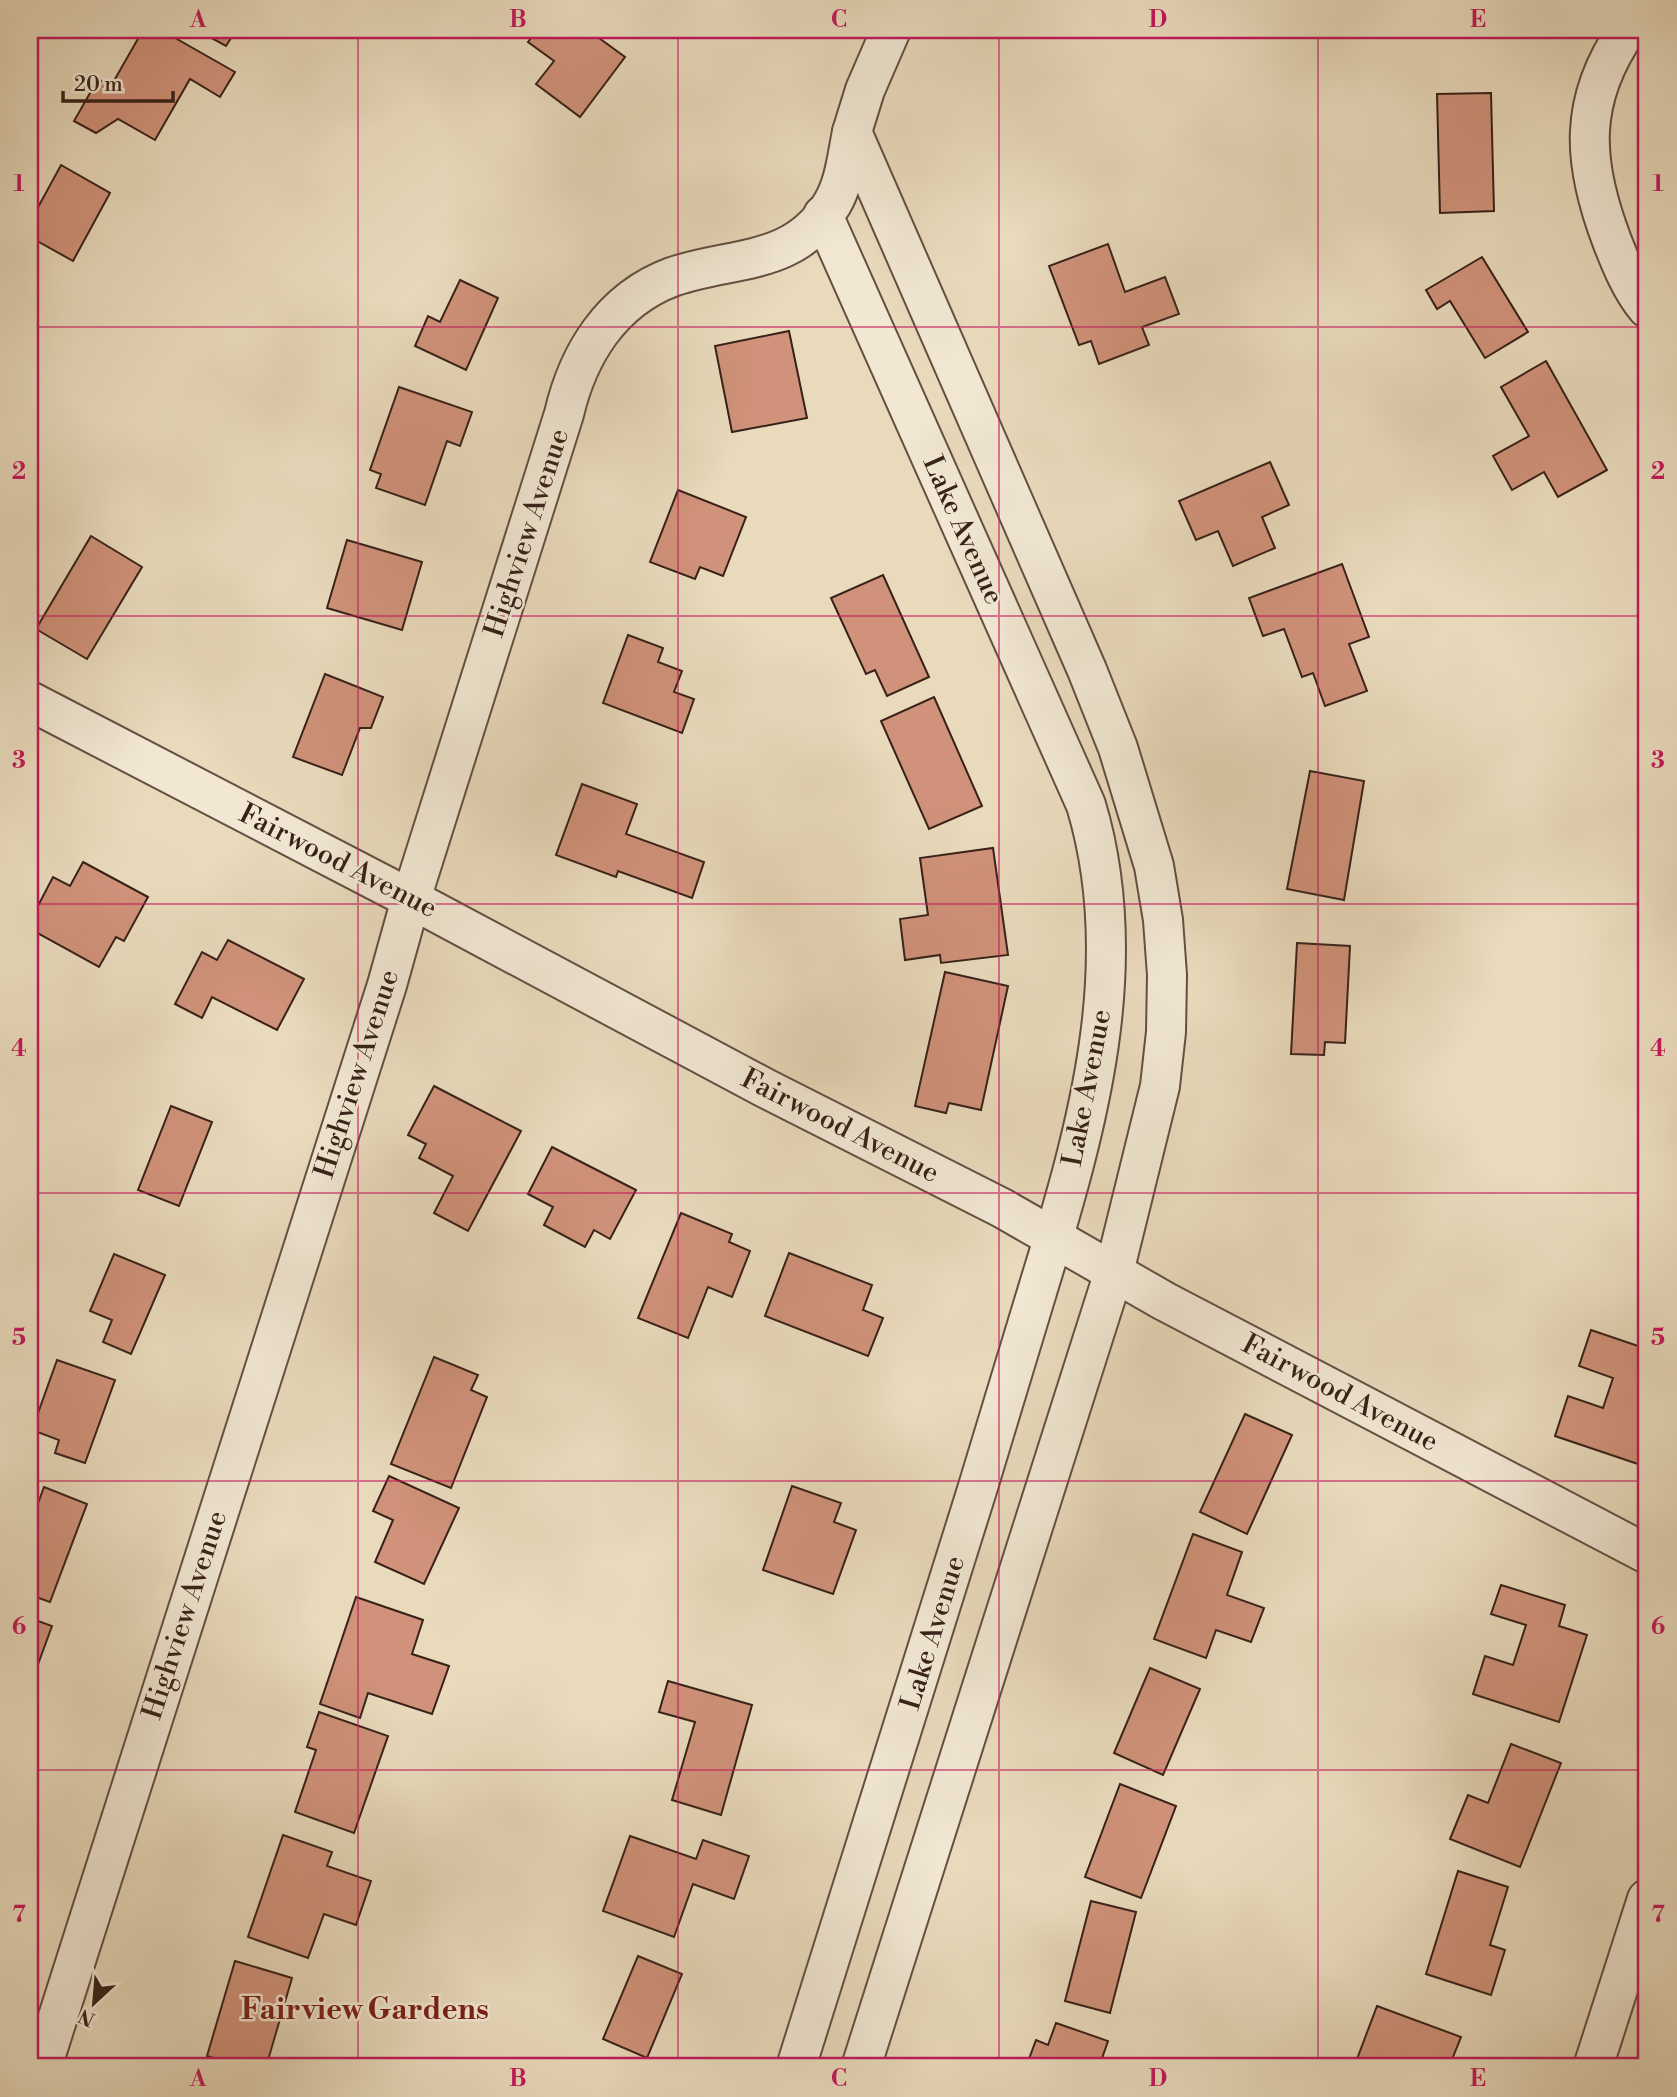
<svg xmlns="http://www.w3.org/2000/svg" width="1677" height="2097" font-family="'Libre Bodoni',serif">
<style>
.building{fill:#d0927a;stroke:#372119;stroke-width:2}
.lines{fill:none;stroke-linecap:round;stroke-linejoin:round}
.minor-casing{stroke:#644f42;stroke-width:42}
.minor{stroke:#f1e7d3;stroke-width:38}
.grid{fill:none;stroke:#c2185b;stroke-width:2;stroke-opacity:0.55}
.labels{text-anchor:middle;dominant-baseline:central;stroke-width:5;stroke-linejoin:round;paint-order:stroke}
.street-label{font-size:28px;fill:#372119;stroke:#f1e7d3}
.neighbourhood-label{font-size:30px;font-weight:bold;fill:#7a1f14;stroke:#f1e7d3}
.neatline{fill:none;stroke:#c2185b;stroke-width:2.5}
.grid-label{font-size:23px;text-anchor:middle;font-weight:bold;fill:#c2185b}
</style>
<rect width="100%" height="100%" fill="#e9dabc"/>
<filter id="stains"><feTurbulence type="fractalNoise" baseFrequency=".00286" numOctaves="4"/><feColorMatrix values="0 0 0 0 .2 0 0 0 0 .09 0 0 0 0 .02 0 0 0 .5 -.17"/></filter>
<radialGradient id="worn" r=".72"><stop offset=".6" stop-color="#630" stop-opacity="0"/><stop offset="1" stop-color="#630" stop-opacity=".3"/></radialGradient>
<g class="building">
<path d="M143,30H161L235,72L220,97L190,79L155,140L118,119L96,133L74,121L98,79L111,86Z"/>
<path d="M197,30H236L226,46Z"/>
<path d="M537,30H588L625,57L580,117L536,84L554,61L528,42Z"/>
<path d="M1491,93L1494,211L1440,213L1437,94Z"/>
<path d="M61,165L110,193L73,261L30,237V222Z"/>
<path d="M1108,244L1125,292L1165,277L1179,314L1142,327L1149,345L1099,364L1091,341L1079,345L1049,266Z"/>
<path d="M1482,257L1528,332L1485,358L1450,301L1437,309L1426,290Z"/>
<path d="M460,280L498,298L466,370L415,346L428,316L440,322Z"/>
<path d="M789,331L807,418L732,432L715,346Z"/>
<path d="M1546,361L1607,470L1558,497L1544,472L1512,490L1493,456L1529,436L1501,387Z"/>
<path d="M399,387L472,412L460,446L447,441L425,505L376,488L381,474L370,470Z"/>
<path d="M1270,462L1289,505L1262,517L1275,548L1233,566L1218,531L1196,540L1179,501Z"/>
<path d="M678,490L746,517L723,576L700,567L695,579L650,562Z"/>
<path d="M91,536L142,567L87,659L36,629Z"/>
<path d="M347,540L422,562L402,630L327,608Z"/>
<path d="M1342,564L1369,637L1349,644L1367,691L1325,706L1313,673L1302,677L1284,629L1263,636L1249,598Z"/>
<path d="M883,575L929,677L887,696L875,670L866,674L831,598Z"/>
<path d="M628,635L663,648L658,662L682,671L674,692L694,699L682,733L603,703Z"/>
<path d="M325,674L383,697L371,728H360L342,775L293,757Z"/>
<path d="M934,697L982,806L929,829L881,721Z"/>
<path d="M1310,771L1364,781L1344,900L1287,889Z"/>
<path d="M582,784L637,804L626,834L704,862L692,898L618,871L616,877L556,855Z"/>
<path d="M993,848L1008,955L941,963L940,955L905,960L900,919L928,915L920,858Z"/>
<path d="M83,862L148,897L124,941L116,937L99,967L30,929V921L53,877L70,886Z"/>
<path d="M228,940L304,979L277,1030L212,997L202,1018L175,1004L202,952L217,960Z"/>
<path d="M1297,943L1350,946L1345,1043L1325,1042L1324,1055L1291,1054Z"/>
<path d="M945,972L1008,986L981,1110L949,1103L946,1113L915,1106Z"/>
<path d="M434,1086L521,1131L468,1231L434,1213L453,1176L419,1158L426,1144L408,1135Z"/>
<path d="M171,1106L212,1122L179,1206L138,1190Z"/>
<path d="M552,1147L636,1190L610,1239L594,1230L585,1247L544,1225L553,1207L528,1194Z"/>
<path d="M681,1213L732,1234L729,1242L750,1251L732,1297L708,1287L688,1338L638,1318Z"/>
<path d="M789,1253L872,1285L863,1310L883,1318L868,1356L765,1316Z"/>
<path d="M114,1254L165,1275L131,1354L103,1342L112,1320L90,1311Z"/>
<path d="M1591,1330L1647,1349V1467L1555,1436L1568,1396L1603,1408L1613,1378L1579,1366Z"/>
<path d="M434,1357L478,1375L471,1390L487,1397L451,1488L391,1464Z"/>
<path d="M57,1360L115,1380L85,1463L55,1453L59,1440L32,1430Z"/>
<path d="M1245,1414L1292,1435L1247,1534L1200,1512Z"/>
<path d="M389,1476L459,1508L424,1584L375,1562L393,1520L373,1511Z"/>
<path d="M792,1486L841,1503L834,1522L856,1530L833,1594L763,1570Z"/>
<path d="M44,1487L87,1504L50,1602L30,1595V1525Z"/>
<path d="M1193,1534L1242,1552L1227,1595L1264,1608L1251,1642L1216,1630L1206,1658L1154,1639Z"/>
<path d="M1501,1585L1565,1605L1559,1626L1587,1635L1559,1722L1473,1694L1485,1656L1513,1665L1526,1625L1491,1614Z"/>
<path d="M356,1597L423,1620L412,1654L449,1666L432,1714L368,1693L360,1718L320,1704Z"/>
<path d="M30,1618L52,1626L30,1686Z"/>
<path d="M1150,1668L1200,1689L1163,1775L1114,1753Z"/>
<path d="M668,1681L752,1705L721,1815L672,1800L695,1722L659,1712Z"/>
<path d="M319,1712L388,1736L354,1833L295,1812L316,1750L307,1747Z"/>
<path d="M1511,1744L1561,1763L1520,1867L1450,1839L1468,1795L1488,1803Z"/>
<path d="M1120,1784L1176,1806L1141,1898L1085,1877Z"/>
<path d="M283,1835L332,1852L327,1866L371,1881L356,1925L324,1914L308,1958L248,1937Z"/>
<path d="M630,1836L696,1859L703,1840L749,1856L734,1899L693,1884L674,1937L603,1911Z"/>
<path d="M1458,1871L1508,1887L1490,1945L1505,1950L1491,1995L1426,1974Z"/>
<path d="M1091,1901L1136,1912L1110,2013L1065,2001Z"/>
<path d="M638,1956L682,1974L647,2058L603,2039Z"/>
<path d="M235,1961L292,1978L266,2067H244L207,2056Z"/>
<path d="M1377,2006L1461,2037L1449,2067H1354Z"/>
<path d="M1056,2023L1108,2041L1099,2067H1026L1036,2040L1048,2045Z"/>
</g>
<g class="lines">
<g class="minor-casing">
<g id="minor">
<path d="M1627,30C1578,101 1582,162 1612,241C1621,264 1631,289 1647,308"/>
<path d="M30,701L411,899L765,1088L1002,1208L1164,1301L1647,1554"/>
<path d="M42,2067L387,985L411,899L564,414C578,354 611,300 672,277C731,256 794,267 832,204C845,182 847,156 852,132"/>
<path d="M796,2067C857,1875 918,1683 977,1490C998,1421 1019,1351 1040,1282C1087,1129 1134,965 1086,805L823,215"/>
<path d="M861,2067L1114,1272L1160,1086L1166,1032L1167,975L1163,920L1154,866L1118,748L1087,670L852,132L865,90L891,30"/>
<path d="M1593,2067L1647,1899"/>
</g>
</g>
<use href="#minor" class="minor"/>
</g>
<path class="grid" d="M358,30V2067M678,30V2067M999,30V2067M1318,30V2067M30,327H1647M30,616H1647M30,904H1647M30,1193H1647M30,1481H1647M30,1770H1647"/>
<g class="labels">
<g class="street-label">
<text transform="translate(963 530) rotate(66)">Lake Avenue</text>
<text transform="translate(527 533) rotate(-72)">Highview Avenue</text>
<text transform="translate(338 861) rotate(27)">Fairwood Avenue</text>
<text transform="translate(357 1074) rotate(-72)">Highview Avenue</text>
<text transform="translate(1087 1088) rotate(-79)">Lake Avenue</text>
<text transform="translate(840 1126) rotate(27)">Fairwood Avenue</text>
<text transform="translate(1340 1393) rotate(28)">Fairwood Avenue</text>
<text transform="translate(185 1615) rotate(-72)">Highview Avenue</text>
<text transform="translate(933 1633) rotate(-73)">Lake Avenue</text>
</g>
<g class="neighbourhood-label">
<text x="365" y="2010">Fairview Gardens</text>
</g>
</g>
<rect width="1677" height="2097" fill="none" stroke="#e9dabc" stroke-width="77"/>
<g transform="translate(94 2003) rotate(206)" stroke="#f1e7d3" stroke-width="5" paint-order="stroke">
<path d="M0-5L12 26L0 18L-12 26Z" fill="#372119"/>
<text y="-10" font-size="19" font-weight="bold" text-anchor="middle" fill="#372119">N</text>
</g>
<path d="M63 91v10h110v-10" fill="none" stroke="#372119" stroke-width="3.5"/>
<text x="74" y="91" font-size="21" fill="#372119" stroke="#f1e7d3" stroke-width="5" paint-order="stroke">20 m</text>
<rect x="38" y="38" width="1600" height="2020" class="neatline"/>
<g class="grid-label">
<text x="198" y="27">A</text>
<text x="518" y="27">B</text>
<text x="839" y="27">C</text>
<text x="1158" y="27">D</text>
<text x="1478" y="27">E</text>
<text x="19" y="191">1</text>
<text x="1658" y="191">1</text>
<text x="19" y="479">2</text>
<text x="1658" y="479">2</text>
<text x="19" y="768">3</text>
<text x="1658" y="768">3</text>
<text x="19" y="1056">4</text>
<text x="1658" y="1056">4</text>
<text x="19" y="1345">5</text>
<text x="1658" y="1345">5</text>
<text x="19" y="1634">6</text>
<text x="1658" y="1634">6</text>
<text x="19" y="1922">7</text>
<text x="1658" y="1922">7</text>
<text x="198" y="2086">A</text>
<text x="518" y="2086">B</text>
<text x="839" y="2086">C</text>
<text x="1158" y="2086">D</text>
<text x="1478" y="2086">E</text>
</g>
<rect width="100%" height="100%" filter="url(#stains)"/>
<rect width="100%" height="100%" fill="url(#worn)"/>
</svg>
